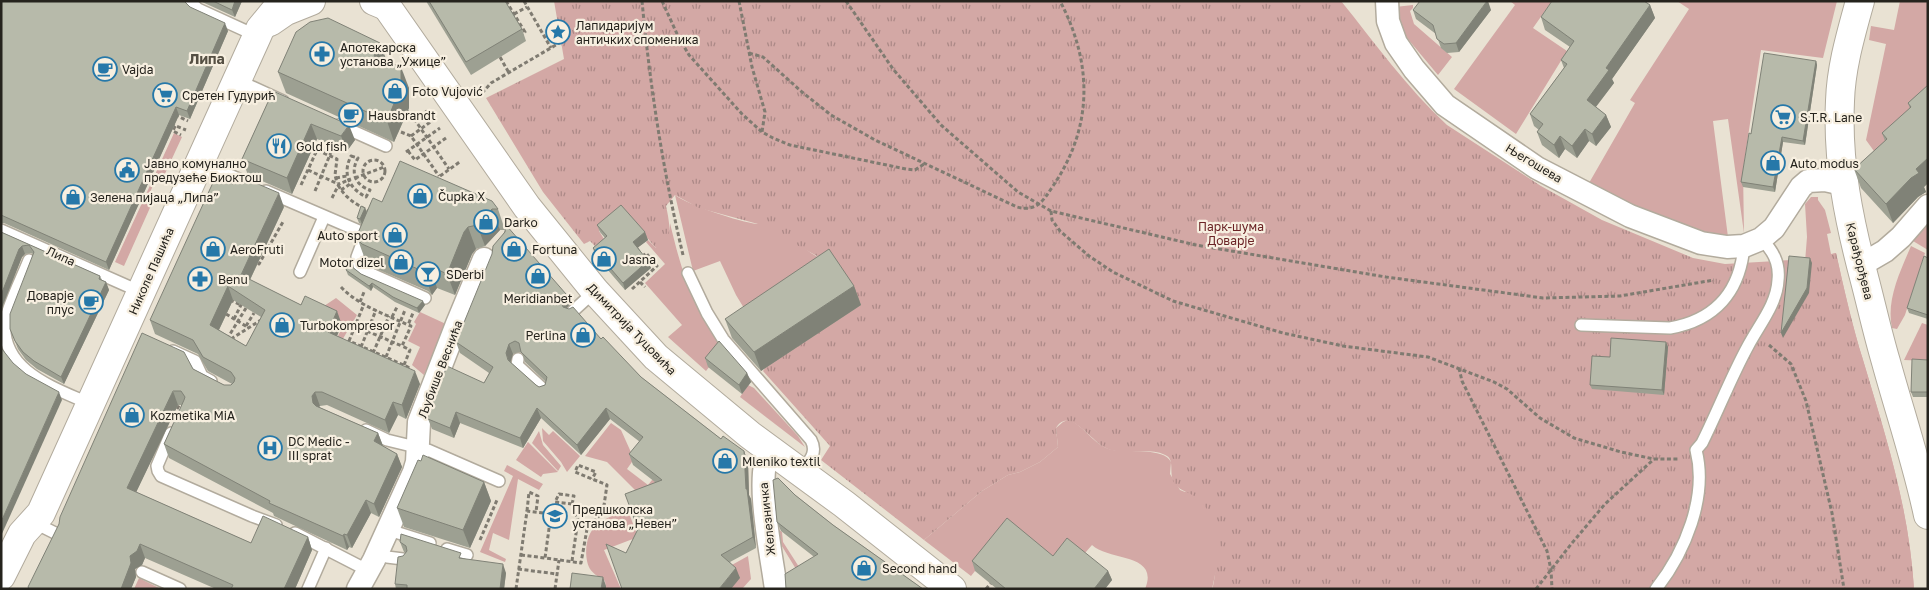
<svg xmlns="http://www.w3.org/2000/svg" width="1929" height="590" font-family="'Golos Text',sans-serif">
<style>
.green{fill:#d3a8a5}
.park{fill:url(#park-tufts)}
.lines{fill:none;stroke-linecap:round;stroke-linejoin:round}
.service-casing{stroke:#b2ab9d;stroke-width:14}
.minor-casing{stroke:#b2ab9d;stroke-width:25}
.tertiary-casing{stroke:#b2ab9d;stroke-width:30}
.secondary-casing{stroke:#b2ab9d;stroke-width:30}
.path{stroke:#7f7b71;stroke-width:3;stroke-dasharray:4 2.5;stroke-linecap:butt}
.service{stroke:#fff;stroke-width:11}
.minor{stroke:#fff;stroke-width:22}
.tertiary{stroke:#fff;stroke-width:28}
.secondary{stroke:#fff;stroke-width:28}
.wall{fill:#9da092;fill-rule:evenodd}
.shaded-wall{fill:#808277}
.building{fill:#b7baaa;stroke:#808277;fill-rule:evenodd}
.labels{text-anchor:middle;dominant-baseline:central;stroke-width:4.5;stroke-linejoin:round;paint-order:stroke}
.poi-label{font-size:12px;fill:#25231d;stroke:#f7efe0;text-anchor:start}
.street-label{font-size:12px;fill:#25231d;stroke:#f7efe0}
.park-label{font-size:12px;fill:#6b2325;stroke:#f7efe0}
.neighbourhood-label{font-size:14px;font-weight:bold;fill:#554f43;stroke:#f7efe0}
</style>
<defs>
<pattern id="park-tufts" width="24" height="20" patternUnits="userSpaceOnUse" patternTransform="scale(1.25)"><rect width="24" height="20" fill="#d3a8a5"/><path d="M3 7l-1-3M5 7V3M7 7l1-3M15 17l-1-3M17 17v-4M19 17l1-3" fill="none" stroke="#ab8886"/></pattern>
</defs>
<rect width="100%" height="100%" fill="#e9e2d3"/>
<g class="green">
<path d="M1510,1H1552L1533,28L1567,51L1516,134L1454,89L1515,5Z"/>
<path d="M1677,1H1837L1823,58L1761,50L1743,170L1744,233L1728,119L1713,121L1728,237C1679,230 1633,205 1589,183L1635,103L1630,100L1689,9Z"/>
<path d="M1900,1H1928V105L1879,158L1866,140L1886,44L1869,40L1871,26L1894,30Z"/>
<path d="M1413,5V8L1410,11L1414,24L1452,57L1438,75L1407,38L1401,27L1395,7Z"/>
<path d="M174,133L182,137L163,178L157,176L148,197L153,201L124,266L115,262Z"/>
<path d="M675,195C688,205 740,222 757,224C761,224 765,223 769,222L811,253L836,268L750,318L736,295L720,261L693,271Z"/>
<path d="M1811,197H1818V200L1825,210L1831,233L1827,234L1831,254L1836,253C1844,289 1852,325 1863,360C1886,437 1909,508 1914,589L1805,262L1807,237L1805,204Z"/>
<path d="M670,223C682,273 692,307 723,349L706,371L668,337L682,325L645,283L665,264L646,242L648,240L656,248L669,233Z"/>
<path d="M1928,223V250L1913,241Z"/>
<path d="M1911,246L1925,253L1905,315L1897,329L1892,328C1886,300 1900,272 1911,246Z"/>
<path d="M336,298L357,315L328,364L326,362L344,323L318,310Z"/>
<path d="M420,312L446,324L424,375L412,365L420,347L408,341L416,324L414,322Z"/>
<path d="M1922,323L1928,325V361L1904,360Z"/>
<path d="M748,385L754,388L798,436L805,447L740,397Z"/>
<path d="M1068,420C1085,425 1094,447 1113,450C1127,453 1164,447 1171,462L1170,474L1180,490L1185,492L1255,473L1215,575L1212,589H1145C1160,553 1109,561 1092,545L1085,553L1053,559L1010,527L971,576L924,540L982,491L1008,475L1020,472L1040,462L1058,447L1056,428L1063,422Z"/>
<path d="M611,423L621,430L634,459L627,469L648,485L664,465L689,496L642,497L607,462L585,456Z"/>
<path d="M542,428L549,435L553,431L580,456L567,472L561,462L543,441Z"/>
<path d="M539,431L543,445L561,466L558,471L532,443Z"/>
<path d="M528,442L558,472L543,474L541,477L516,460Z"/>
<path d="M507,465L543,484L539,490L518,479L509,540L493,533L489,550L506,559L505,562L480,552L513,476L504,471Z"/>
<path d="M627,508L638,537L604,550L621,589H606L605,581C600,577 594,575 590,569C584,558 585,537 594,528C602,519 617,514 627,508Z"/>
<path d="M778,529L782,532L783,542L801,570L799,574L780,543Z"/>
<path d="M748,556L751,579L742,589H732L730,566Z"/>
<path d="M139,578L161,589H134Z"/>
</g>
<path class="park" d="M554,1H1341C1375,43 1407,88 1447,125L1541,186L1602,220L1693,258L1725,264L1791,260L1805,262L1836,253C1844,289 1852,325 1863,360C1886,437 1909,508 1914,589H1212C1214,584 1214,579 1215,574C1216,569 1219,564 1220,560C1224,538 1213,512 1197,498C1190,492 1181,492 1175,484C1168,475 1175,461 1167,456C1150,445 1122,458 1104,447C1091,440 1068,406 1056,428L1058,447L1040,462L1020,472L1008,475L982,491L924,540L821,460L830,446L763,371L836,268L817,256L758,224L699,208L675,195L666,206C669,220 675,245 656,248L623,210L599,231L604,239L595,246L590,241L584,244L543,192L486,98L564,59Z"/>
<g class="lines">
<g class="service-casing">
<g id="service">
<path d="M189,1L198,9L257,36"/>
<path d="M237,80L283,101"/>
<path d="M339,125L386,146"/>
<path d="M200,162L250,184"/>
<path d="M266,191L366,234"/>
<path d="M1,230L141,292"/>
<path d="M366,233L357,257L360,269L425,298"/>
<path d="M29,260C21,280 10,301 5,321C0,371 55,388 90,404"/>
<path d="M300,272L324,217"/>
<path d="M688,273L707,313L723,339L811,440C818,453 809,461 801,472"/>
<path d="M572,312L595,291"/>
<path d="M1581,325L1670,328C1715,320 1740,292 1744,246"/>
<path d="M173,351L195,361L202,376L211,381"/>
<path d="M518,359L517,365L544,390"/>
<path d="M366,430L387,440L428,450L499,481"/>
<path d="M171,433L157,466L158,471L161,476L252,516L276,525"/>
<path d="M41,526L57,534"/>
<path d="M389,530L430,543"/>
<path d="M295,533L367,570"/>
<path d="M447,549L467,555"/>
<path d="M377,554L387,557L403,559"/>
<path d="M142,572L180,589"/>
<path d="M308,589L326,548"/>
<path d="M1656,589C1685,552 1708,497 1696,450L1702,443C1718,411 1731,377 1748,346C1759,325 1777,304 1778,280C1780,263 1773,250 1761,239"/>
</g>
</g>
<g class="minor-casing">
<g id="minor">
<path d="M1387,1L1388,21L1396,43L1414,69L1445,105L1537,168L1630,216L1701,243L1727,247L1744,246L1761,239L1774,228L1801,187L1808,181L1825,180L1843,184"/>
<path d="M1861,265L1885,251L1901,237L1928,206"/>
<path d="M770,450C754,474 772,558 776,589"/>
<path d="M358,589L374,560L414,472L417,462L419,422L457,324L484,259"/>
</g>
</g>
<g class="tertiary-casing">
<g id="tertiary">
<path d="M383,1L527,207L595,291L656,357L750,435L844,504L952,589"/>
<path d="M1860,1C1851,34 1841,67 1840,101C1837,163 1849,221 1865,281C1872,308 1878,335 1886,362C1900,413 1917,463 1928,515"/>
</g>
</g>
<g class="secondary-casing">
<g id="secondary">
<path d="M374,1L386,6"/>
<path d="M270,22L286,11L311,1"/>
<path d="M1,576L22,534L41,513L257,36L260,29L283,1"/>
</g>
</g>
<g class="path">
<path d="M506,1L525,32L522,34"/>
<path d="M524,1L551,48"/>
<path d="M642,1C650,86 663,171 683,255"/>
<path d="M662,1L678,36L689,55L742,114L762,132L773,138L790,145L906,169L915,170L924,164"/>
<path d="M739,1L752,67L765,112L762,132"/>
<path d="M846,1L893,69L941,125L1018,192L1051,211L1196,245L1386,277L1543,298L1620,296L1714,280"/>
<path d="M514,14L527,7"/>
<path d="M749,53L763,57L802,92L831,115L875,140L1017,207C1037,212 1043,201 1053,186C1093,127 1093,64 1060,1"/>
<path d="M500,57L509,73"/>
<path d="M482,93L491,83L561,42"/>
<path d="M405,110L410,113L449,169"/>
<path d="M175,115L188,121"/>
<path d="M415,120L427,111"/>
<path d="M171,124L186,130"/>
<path d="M175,126L173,131L181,135"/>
<path d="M401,132L411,136L439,176"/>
<path d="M411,136L433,120"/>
<path d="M408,151L415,160L446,138"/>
<path d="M406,152L440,128"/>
<path d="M351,156L358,158C350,172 355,185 370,190L366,197C349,188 342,174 351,156Z"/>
<circle cx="374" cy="171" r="11"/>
<path d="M308,170L338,184"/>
<path d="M440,176L461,161"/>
<path d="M336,178L347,176"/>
<path d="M355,178L384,167"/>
<path d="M301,185L317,150L337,159L335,175L337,183"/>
<path d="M338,185C346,199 357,205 371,212"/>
<path d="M341,190L350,184"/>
<path d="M315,191L334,145"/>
<path d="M332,198L339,184L351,179"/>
<path d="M1051,211L1052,220L1060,231L1089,256L1113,272L1173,301L1283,333L1343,346L1428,357L1494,382L1507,389L1540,418L1574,438L1621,452L1654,459H1678"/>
<path d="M258,263L259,264L284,220"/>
<path d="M640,282L645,287"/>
<path d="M341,287C359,306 385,314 408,325"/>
<path d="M632,289L657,266L646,253L642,257"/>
<path d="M230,300L241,305"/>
<path d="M360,302L364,292"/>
<path d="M226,314L249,328"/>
<path d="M392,317L397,307"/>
<path d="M234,319L242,303"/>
<path d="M246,326L254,313"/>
<path d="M355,326L402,346"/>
<path d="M227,339L246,308"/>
<path d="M231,339L261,320"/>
<path d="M349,341L364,304"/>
<path d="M348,344L349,341L408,367L411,370"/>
<path d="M1769,345L1791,364L1806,401L1832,513L1844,589"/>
<path d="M361,347L376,310"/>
<path d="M373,353L389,316"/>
<path d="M386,357L405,310"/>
<path d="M404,365L410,350L402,346L411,326L408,325L413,313"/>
<path d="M1459,368L1462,381L1547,551L1551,570L1552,589"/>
<path d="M177,409L181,402"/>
<path d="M527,511L529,492L538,496L536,512"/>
<path d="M480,540L497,500"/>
<path d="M521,555L545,558"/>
<path d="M572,561L578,520L572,504L574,496L559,494L555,502L572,504"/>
<path d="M518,569L557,574"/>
<path d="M516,589L527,511L551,514L545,558L581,563L587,529L603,512L607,485L575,472L578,465L596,472L592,479"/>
<path d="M555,589L559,560"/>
<path d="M986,589L991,583"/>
<path d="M1536,589L1572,543L1605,504L1654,459"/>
</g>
<use href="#service" class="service"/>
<use href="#minor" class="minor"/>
<use href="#tertiary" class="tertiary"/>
<use href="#secondary" class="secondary"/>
</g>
<g class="wall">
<path d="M1,1L190,7L228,31L190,119L179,115L109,270L4,223H1Z"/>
<path d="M200,1H242L235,17Z"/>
<path d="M426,1H505L522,29L526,41L471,75Z"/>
<path d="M1650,5L1655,18L1612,79L1614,83L1596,107L1606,115L1611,127L1596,146L1589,141L1577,158L1565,149L1559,158L1542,145L1537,132L1539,130L1534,126L1530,114L1564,68L1561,60L1570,47L1545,30L1541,17Z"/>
<path d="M1413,10H1491L1459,52L1447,53L1441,48L1436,34L1416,19Z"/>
<path d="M386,61L409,88V108L394,142L286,93L278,72Z"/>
<path d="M1816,61L1817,65L1805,145L1783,142L1775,192L1743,187L1741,182L1751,134Z"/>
<path d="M1928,85V183L1924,187L1926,192L1918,197L1893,223L1861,188L1854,169L1885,141L1882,133L1910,109L1908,103Z"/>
<path d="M273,91L355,140L347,151L317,139L292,194L248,175L242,159Z"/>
<path d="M382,202L498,209L505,230L570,304L566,308L601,339L641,377L721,439L744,451L748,462L749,495L751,499L756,548L730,562L740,578L626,553L638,529L655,482L633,465L629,454L640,442L610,419L581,455L541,418L523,448L460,423L454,438L432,429L428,419L484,383L489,373L460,353L456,342L505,230H500L485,246L476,249L472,254L455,295L437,288L432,295L428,291L370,266L366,262L358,240L361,224L359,223L357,218L365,208L367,211ZM519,352L522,353L525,362L546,382L545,385L539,387L536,385L510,362L513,354Z"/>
<path d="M284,207L250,280L301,305L342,325L337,336L420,384L406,419L398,415L389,433L327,405L320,406L319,407L378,433L383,446L397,454L402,467L379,517L371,513L352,548L349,547L347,550L274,516L273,513L169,458L164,444L182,405H178L136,492L251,543L308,537L312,550L295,589H216L145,558L142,565L135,569L136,577L131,589H29L59,524L193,369L224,385H231L232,384L208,371L198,354L155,334L150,320ZM233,300L261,317L246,346L219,330Z"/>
<path d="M597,225L645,232L648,240L638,247L651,268L625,290L595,255L593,248L605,238L600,232Z"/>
<path d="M1,232L100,276L102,280L106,282L109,290L64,384L37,369L26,360L18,349L10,329L33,254L31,253L25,254L22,257L1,310Z"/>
<path d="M1928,258V319L1909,313L1907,308Z"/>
<path d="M351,266L361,274L425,305L419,313L395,302L373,287L371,291L348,275L346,270Z"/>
<path d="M854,286L861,305L761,371L732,338L725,319Z"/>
<path d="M1666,342L1668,347L1664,395L1592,389L1590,385L1610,357Z"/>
<path d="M705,358L747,373L751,382L742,394L708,367Z"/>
<path d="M1928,360V397H1913L1911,392Z"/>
<path d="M484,482L491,501L470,548L404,527L397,508Z"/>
<path d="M795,495L833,525L923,589L813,556L781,531L777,522Z"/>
<path d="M400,542L463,558L506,573L504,589H396L395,584L403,556L406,553L404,552Z"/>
<path d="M1053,556L1108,571L1112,580L1105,589H997L975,571L972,561Z"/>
</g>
<g class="shaded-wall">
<path d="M235,1H242L235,17L232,10Z"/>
<path d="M1487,1H1488L1491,10L1459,52L1456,43Z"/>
<path d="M1650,5L1655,18L1612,79L1614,83L1591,113L1587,100L1606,68Z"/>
<path d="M225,23L228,31L190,119L187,111Z"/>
<path d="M380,43L388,64L374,56Z"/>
<path d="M1816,61L1817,65L1805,145L1803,141Z"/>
<path d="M401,67L409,88V108L394,142L387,121Z"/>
<path d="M176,107L179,115L109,270L106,262Z"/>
<path d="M1606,115L1611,127L1596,146L1592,134Z"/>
<path d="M311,124L317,139L292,194L287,178Z"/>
<path d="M349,125L355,140L347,151L341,136Z"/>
<path d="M1585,129L1589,141L1577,158L1572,146Z"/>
<path d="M1560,136L1565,149L1559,158L1554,145Z"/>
<path d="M1782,137L1783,142L1775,192L1773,187Z"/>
<path d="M1928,158V183L1924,187L1926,192L1918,197L1893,223L1886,204L1916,169Z"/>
<path d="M279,193L284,207L246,288L241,275Z"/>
<path d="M365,208L367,213L362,224L360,219Z"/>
<path d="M492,209L500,230L485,246L477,225Z"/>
<path d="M468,227L476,249L472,254L455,295L447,274L464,232Z"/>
<path d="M645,232L648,240L636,249L633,242Z"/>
<path d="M22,246L25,254L22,257L1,310V295L19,249Z"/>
<path d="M1810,258L1812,263L1809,293L1783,338L1781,333Z"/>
<path d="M648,261L651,268L625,290L623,283Z"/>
<path d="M430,266L437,288L432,295L424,274Z"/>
<path d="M106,282L109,290L64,384L61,377Z"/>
<path d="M372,283L373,287L371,291L369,286Z"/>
<path d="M228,286L233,300L215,338L210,325Z"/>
<path d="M854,286L861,305L761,371L754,352Z"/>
<path d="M566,294L570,304L565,310L567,317L561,300Z"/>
<path d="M423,301L425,305L419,313L417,308Z"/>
<path d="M337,311L342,325L332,346L328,332Z"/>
<path d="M1666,342L1668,347L1664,395L1662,390Z"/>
<path d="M509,344L513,354L510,364L506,353Z"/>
<path d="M415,371L420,384L406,419L402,405Z"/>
<path d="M747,373L751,382L742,394L739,385Z"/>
<path d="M173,391L178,405L132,501L127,488Z"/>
<path d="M59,392L62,400L1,536V522Z"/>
<path d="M315,392L320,406L317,409L313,403L312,396Z"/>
<path d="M393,402L398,415L389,433L385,420Z"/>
<path d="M537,408L541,418L523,448L520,438Z"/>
<path d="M606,408L610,419L581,455L577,445Z"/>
<path d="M456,412L460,423L454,438L450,428Z"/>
<path d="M378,433L383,446L374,441Z"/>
<path d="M744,451L748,462L749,495L751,499L756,548L753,537L746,489Z"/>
<path d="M397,454L402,467L379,517L374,504Z"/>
<path d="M484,482L491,501L470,548L463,530Z"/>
<path d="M366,500L371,513L352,548L347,535Z"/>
<path d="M344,534L349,547L347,550L343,536Z"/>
<path d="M308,537L312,550L295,589H284Z"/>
<path d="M140,544L145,558L142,565L135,569L136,577L131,589H121L130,556Z"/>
<path d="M503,564L506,573L504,589H500Z"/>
<path d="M736,568L740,578L731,589H719Z"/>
<path d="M1108,571L1112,580L1105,589H1094Z"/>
<path d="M603,577L606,586V589H601Z"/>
</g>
<g class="building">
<path d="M1,1H184L190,7L225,23L187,111L176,107L106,262L1,215Z"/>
<path d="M213,1H235L232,10Z"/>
<path d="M429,1H505L522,29L466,62Z"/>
<path d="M1420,1H1487L1456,43L1444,44L1437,39L1433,25L1413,10Z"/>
<path d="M1552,1H1644L1650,5L1606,68L1609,70L1587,100L1606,115L1592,134L1585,129L1572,146L1560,136L1554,145L1537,132L1543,124L1530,114L1567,64L1561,60L1574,41L1541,17Z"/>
<path d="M328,18L380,43L374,56L401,67V86L387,121L278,72L296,32L310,22Z"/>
<path d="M1764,53L1816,61L1803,141L1782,137L1773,187L1741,182L1749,133L1751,134Z"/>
<path d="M1928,85V158L1916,169L1919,173L1911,178L1886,204L1854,169L1887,139L1882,133L1911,107L1908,103Z"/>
<path d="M273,91L349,125L341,136L311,124L287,178L242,159Z"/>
<path d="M400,161L492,201L498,209H492L477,225L468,227L464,232L447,274L430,266L424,274L420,270L362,244L358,240V233L372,200L373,198L382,202Z"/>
<path d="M237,175L279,193L241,275L301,305L305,296L337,311L328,332L415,371L402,405L393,402L385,420L322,392H315L312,396L313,403L316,406L378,433L374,441L397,454L374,504L366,500L347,535L344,534L343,536L269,503L270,501L164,444L184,400L185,397L181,391H173L127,488L251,543L263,516L308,537L284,589H231L233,585L140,544L137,551L130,556L131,563L121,589H29L28,587L59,524L60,517L142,333L184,352L193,369L224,385H231L234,382L235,378L231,372L203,357L193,340L150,320L216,176L233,184ZM228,286L265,310L246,346L210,325Z"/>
<path d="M621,205L645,232L633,242L648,261L623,283L593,248L607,236L597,225Z"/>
<path d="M361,206L365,208L360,219L357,218Z"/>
<path d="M506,225L566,294L561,300L563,307L569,309L573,307L601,339L603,337L641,377L721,439L723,436L744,451L746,489H747L753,537L721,555L736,568L719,589H622L606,544L626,553L638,529L625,494L662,480L629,454L643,437L606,408L577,445L537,408L520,438L456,412L450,428L428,419V414L447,366L484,383L493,367L456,342L492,254L493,246L505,232ZM515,341L519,343L521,352L547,377L545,385L539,387L536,385L508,360L506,353L509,344Z"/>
<path d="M1,232L100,276L99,279L106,282L61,377L34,361L23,352L15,341L10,329V314L34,252L29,245L22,246L19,249L1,295Z"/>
<path d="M829,249L854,286L754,352L725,319Z"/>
<path d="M1789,256L1810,258L1807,288L1781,333Z"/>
<path d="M1924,256L1928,258V315L1907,308Z"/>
<path d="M349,261L351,266L361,274L423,301L417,308L393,297L372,283L369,286L346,270Z"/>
<path d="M1611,338L1666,342L1662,390L1590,385L1592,356L1610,357Z"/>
<path d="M719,341L747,373L739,385L705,358Z"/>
<path d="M1,347L2,349L13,363L26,374L59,392L1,522Z"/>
<path d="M1912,359L1928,360V392H1911Z"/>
<path d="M423,455L484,482L463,530L397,508L418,460L421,461Z"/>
<path d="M778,478L795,495L833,525L923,589H786L785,574L818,554L777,522L773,480Z"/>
<path d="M1007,518L1053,556L1067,538L1108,571L1094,589H1006L972,561Z"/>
<path d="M401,534L461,553L459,558L503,564L500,589H407V585L395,584L398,557L403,556L407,551L406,546L400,542Z"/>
<path d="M572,573L603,577L601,589H570Z"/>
</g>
<defs>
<g id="sight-ring" transform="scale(1.25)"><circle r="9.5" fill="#f7efe0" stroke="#2678a9" stroke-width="1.5"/><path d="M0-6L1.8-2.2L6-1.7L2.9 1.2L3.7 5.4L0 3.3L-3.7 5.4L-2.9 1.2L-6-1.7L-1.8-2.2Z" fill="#2678a9"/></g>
<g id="pharmacy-ring" transform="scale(1.25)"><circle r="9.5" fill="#f7efe0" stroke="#2678a9" stroke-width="1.5"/><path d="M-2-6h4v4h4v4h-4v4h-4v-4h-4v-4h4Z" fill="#2678a9"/></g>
<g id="cafe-ring" transform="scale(1.25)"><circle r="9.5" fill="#f7efe0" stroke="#2678a9" stroke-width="1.5"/><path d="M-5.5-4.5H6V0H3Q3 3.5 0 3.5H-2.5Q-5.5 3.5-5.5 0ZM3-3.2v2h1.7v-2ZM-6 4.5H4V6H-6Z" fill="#2678a9"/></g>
<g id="shop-ring" transform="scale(1.25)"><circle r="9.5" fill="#f7efe0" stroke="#2678a9" stroke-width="1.5"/><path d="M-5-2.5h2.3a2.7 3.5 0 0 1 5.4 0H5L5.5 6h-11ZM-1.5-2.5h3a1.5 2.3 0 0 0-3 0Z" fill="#2678a9"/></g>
<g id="supermarket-ring" transform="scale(1.25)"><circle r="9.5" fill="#f7efe0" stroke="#2678a9" stroke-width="1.5"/><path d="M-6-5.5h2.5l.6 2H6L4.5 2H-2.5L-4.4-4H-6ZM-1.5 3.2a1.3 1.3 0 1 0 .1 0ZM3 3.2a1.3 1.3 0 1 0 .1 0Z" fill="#2678a9"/></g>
<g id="restaurant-ring" transform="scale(1.25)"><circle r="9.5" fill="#f7efe0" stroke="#2678a9" stroke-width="1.5"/><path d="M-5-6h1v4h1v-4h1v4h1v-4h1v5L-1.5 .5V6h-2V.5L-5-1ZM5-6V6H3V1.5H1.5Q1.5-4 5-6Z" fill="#2678a9"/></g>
<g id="civic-ring" transform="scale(1.25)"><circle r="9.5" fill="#f7efe0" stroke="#2678a9" stroke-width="1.5"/><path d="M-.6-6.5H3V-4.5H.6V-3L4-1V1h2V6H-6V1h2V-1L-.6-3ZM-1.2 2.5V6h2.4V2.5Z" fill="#2678a9"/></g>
<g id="bar-ring" transform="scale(1.25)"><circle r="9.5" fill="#f7efe0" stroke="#2678a9" stroke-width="1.5"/><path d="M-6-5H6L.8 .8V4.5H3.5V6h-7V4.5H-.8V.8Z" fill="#2678a9"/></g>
<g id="hospital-ring" transform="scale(1.25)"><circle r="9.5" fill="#f7efe0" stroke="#2678a9" stroke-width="1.5"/><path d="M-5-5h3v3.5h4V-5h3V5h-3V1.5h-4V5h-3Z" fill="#2678a9"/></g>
<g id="school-ring" transform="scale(1.25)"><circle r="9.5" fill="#f7efe0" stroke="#2678a9" stroke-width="1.5"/><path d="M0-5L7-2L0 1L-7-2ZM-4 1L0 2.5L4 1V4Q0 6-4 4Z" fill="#2678a9"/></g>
</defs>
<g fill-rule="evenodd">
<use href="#sight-ring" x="558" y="32"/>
<use href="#pharmacy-ring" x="322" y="54"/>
<use href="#cafe-ring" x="105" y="69"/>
<use href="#shop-ring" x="395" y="91"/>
<use href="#supermarket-ring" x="165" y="95"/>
<use href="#cafe-ring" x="351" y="115"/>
<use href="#supermarket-ring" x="1783" y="117"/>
<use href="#restaurant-ring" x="279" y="146"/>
<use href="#shop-ring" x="1773" y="163"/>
<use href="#civic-ring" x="127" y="170"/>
<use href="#shop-ring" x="420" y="196"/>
<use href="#shop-ring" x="73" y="197"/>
<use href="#shop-ring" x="486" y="222"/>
<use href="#shop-ring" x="395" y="235"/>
<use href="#shop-ring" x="213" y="249"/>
<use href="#shop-ring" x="514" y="249"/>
<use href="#shop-ring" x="604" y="259"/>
<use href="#shop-ring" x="401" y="262"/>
<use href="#bar-ring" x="428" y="274"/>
<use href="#shop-ring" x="538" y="276"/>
<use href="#pharmacy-ring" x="200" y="279"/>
<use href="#cafe-ring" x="91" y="302"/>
<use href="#shop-ring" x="282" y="325"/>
<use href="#shop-ring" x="583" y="335"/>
<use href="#shop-ring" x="132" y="415"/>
<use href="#hospital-ring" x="270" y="448"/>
<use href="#shop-ring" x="725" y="461"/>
<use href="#school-ring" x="555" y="516"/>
<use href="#shop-ring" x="864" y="568"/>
</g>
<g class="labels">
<g class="poi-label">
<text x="576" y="25">Лапидаријум<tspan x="576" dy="14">античких споменика</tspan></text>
<text x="340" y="47">Апотекарска<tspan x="340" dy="14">установа „Ужице”</tspan></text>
<text x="122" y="69">Vajda</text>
<text x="412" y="91">Foto Vujović</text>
<text x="182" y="95">Сретен Гудурић</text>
<text x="368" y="115">Hausbrandt</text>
<text x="1800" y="117">S.T.R. Lane</text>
<text x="296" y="146">Gold fish</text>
<text x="144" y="163">Јавно комунално<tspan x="144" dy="14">предузеће Биоктош</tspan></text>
<text x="1790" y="163">Auto modus</text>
<text x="438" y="196">Čupka X</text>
<text x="90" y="197">Зелена пијаца „Липа”</text>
<text x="504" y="222">Darko</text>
<text x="378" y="235" text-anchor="end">Auto sport</text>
<text x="230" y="249">AeroFruti</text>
<text x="532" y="249">Fortuna</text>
<text x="622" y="259">Jasna</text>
<text x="384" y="262" text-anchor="end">Motor dizel</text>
<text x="446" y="274">SDerbi</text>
<text x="218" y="279">Benu</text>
<text x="74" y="295" text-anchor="end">Доварје<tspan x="74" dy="14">плус</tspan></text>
<text x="538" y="298" text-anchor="middle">Meridianbet</text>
<text x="300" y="325">Turbokompresor</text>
<text x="566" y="335" text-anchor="end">Perlina</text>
<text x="150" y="415">Kozmetika MiA</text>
<text x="288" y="441">DC Medic -<tspan x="288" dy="14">III sprat</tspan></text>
<text x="742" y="461">Mleniko textil</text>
<text x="572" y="509">Предшколска<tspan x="572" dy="14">установа „Невен”</tspan></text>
<text x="882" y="568">Second hand</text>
</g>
<g class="street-label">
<text transform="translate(1534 163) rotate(31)">Његошева</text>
<text transform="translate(61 256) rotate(25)">Липа</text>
<text transform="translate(1860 261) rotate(76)">Карађорђева</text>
<text transform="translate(151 271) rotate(-66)">Николе Пашића</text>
<text transform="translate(632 329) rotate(46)">Димитрија Туцовића</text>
<text transform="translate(440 369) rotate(-69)">Љубише Веснића</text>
<text transform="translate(767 519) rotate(-96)">Железничка</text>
</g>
<g class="park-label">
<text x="1231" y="226">Парк-шума<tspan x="1231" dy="14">Доварје</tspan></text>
</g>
<g class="neighbourhood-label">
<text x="207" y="58">Липа</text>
</g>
</g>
<rect width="1929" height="590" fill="none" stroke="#25231d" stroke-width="5"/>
</svg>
